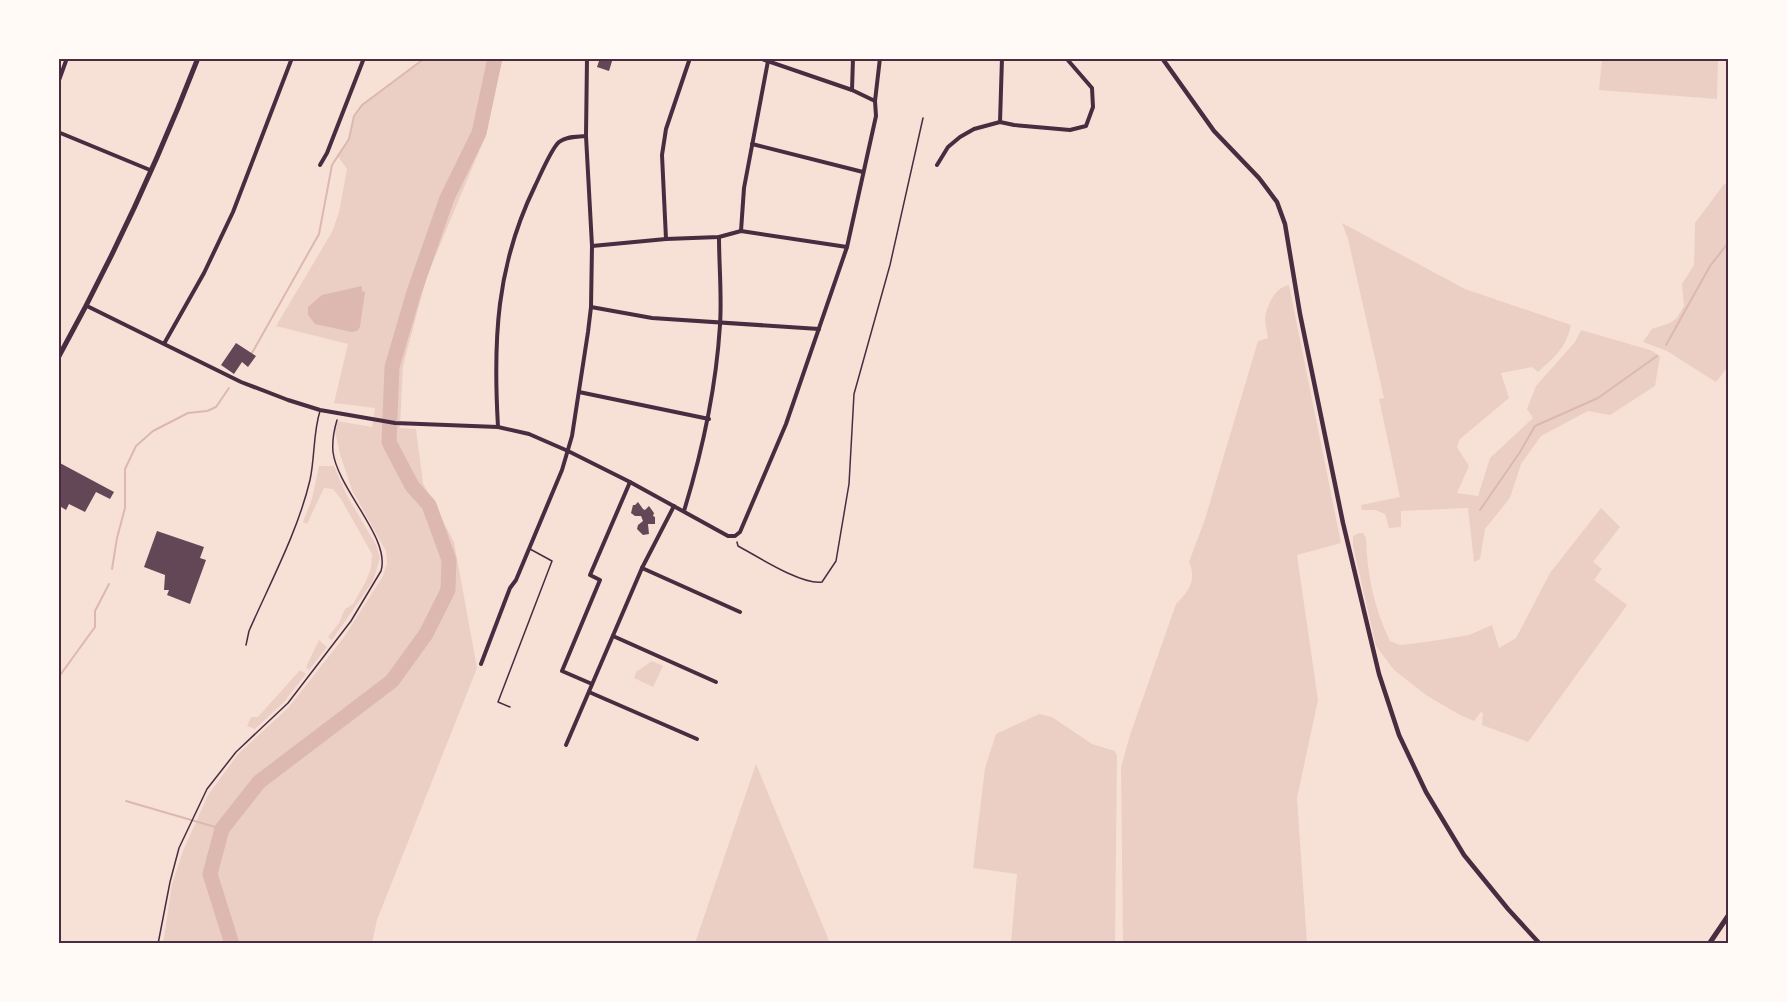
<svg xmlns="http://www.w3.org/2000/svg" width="1787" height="1002" font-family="'Times New Roman',serif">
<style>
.green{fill:#ebcfc5}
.water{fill:#dcb8b0}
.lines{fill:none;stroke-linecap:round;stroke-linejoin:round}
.stream{stroke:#dcb8b0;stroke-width:2}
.river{stroke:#dcb8b0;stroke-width:15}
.building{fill:#644757}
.path{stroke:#4a2c40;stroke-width:1.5}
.service{stroke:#4a2c40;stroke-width:1.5}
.minor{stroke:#4a2c40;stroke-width:4}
.tertiary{stroke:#4a2c40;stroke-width:4.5}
.secondary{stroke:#4a2c40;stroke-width:5}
.neatline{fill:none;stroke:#4a2c40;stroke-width:2}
</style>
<rect width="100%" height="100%" fill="#f7e1d7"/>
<g class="green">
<path d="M425,59H502L486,135L427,276L403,366L400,428L416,429L423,483L454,542L477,668L377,920L372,943L163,944L172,884L183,851L208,795L238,754L288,708L344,637L383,576L387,563L386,551L352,490L340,454L334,427L337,421L372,427L375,408L334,403L348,344L276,326L332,232L339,212L347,169L337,155L349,139L354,116L362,105Z"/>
<path d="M1602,59H1718L1717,99L1599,90Z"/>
<path d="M1724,184H1728V367L1716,382L1667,351L1643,342L1652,329L1670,323L1677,318L1684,306L1682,284L1694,265L1695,223Z"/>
<path d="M1342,223L1465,289L1571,325C1566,348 1555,357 1538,372L1532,367L1501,373L1509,398L1460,439L1457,447L1469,466L1457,493L1478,496L1490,458L1533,418L1527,409L1536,386L1575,342L1581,330L1650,350L1660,356L1655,386L1610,415L1588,411L1541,436L1521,464L1510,498L1485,529L1480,559L1474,562L1468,508L1401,511V527L1389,528L1385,514L1375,510H1362L1361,505L1400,497L1379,399L1384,398L1348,239Z"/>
<path d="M1289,285L1341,543L1297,555L1318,700L1297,798L1307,943H1123L1121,767L1130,735L1176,604C1189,591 1197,580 1189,562L1205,519L1258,341L1268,338C1267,332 1265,324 1265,318C1267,305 1275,287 1289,285Z"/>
<path d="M319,466H334L346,494L376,545L380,558L373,581L332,640L328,637L339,623L345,609L353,604L366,581L371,568L372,554L341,499L333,489L324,488L307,524L303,522L312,499Z"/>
<path d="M1601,508L1620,527L1593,562L1602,569L1594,580L1627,605L1528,742L1482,725L1483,713L1481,712L1474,721L1460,715L1426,695L1394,670L1376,646L1353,546V536L1359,533H1363L1366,538C1367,574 1374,608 1390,641L1400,645L1426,642L1469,635L1492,625L1499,648L1516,638L1550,573Z"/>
<path d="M319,640L327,647L309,670L306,667Z"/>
<path d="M652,661L663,666L653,687L634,678L636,672Z"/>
<path d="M300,670L306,674L284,702L255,729L247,726L251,717H258Z"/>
<path d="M1039,714L1052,717L1092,744L1115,751L1117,756L1115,943H1011L1017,874L973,868L985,768L996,734Z"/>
<path d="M756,764L830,943H695Z"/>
</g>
<path class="water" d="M362,286V291L365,292L360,327L357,331L352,332L315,324L308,315V307L322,295Z"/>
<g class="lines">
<g class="stream">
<path d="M1666,345L1710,266L1728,243"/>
<path d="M252,353L319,234L332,165L349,139L354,116L362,105L425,58"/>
<path d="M1480,510L1520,452L1535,426L1598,398L1657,356"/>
<path d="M112,569L117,538L125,508V469L136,446L153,431L188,413L207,411L216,407L229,388"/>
<path d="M58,678L95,627V611L109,584"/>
<path d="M126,801L222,829"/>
</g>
<path class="river" d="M232,944L210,874L222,829L259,782L392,681L426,634L448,590L449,560L429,505L412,486L389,442L392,367L414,292L447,198L479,133L495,58"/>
</g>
<g class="building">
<path d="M600,58H613L609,71L597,67Z"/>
<path d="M236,343L256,356L248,367L242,362L234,374L221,365Z"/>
<path d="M58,462L114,492L110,499L96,492L85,512L69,504L66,510L58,505Z"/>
<path d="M638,502L643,509L645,510L649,506L654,513L653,516L655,517V524H648L649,534L643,535L637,529L638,525L643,521L641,516H635L631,513L633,505H635Z"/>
<path d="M157,531L204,547L200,558L206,560L190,604L167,595L169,590H164L165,575L144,567Z"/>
</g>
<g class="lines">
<g class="path">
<path d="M737,542L738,546C757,556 801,585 822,582L836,561L849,484L854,394L890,265L923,118"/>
<path d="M158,944L170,882L179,848L207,789L236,752L288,703L351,621L381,571C391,538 338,490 333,452C332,441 334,430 337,420"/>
</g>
<g class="service">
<path d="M246,645L249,631C270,583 298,531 310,480C315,457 313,433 320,411"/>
<path d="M510,707L498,702L552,561L530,549"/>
</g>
<g class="minor">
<path d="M759,58L852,90L875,101"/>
<path d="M58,83L67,58"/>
<path d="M852,90L853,58"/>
<path d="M1000,122L1002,58"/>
<path d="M58,132L150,170"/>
<path d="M752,144L863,172"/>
<path d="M320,165L327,153L364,58"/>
<path d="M937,165L948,147L960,137L974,129L1000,122L1014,125L1070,130L1086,126L1093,107L1092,88L1066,58"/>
<path d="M741,231L744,188L768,61"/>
<path d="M666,239L662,155L666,129L690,58"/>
<path d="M592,246L666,239L719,237L741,231L847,247"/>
<path d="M87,306L241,382L288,400L320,410L395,423L498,427L529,434L568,451L630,482L728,536H735L740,532L786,424L847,247L876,116L875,101L880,58"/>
<path d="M591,307L652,318L819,329"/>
<path d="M165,342L204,273L233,212L292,58"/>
<path d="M579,392L709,419"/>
<path d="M498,427C493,340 496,266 535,186C540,176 551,149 559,142C566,136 577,137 586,136"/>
<path d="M674,506L642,568L740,612"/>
<path d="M684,511C703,449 716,389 720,325C722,296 719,266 719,237"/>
<path d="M613,636L716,682"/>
<path d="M481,664L510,588L516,580L562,470L572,436L588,332L591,307L592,246L586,136L587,58"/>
<path d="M592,684L562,671L600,580L590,575L630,482"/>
<path d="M589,692L697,739"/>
<path d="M566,745L642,568"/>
</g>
<path class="tertiary" d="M1162,58L1214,131L1259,178L1277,202L1285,224L1300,314L1343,523L1379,674L1399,735L1426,792L1464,855L1508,909L1540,944"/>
<g class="secondary">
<path d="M58,358C111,262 158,161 198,58"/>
<path d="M1709,944L1728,916"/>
</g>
</g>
<rect width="1787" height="1002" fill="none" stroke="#fffaf5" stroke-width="120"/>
<rect x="60" y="60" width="1667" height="882" class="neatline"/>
</svg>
